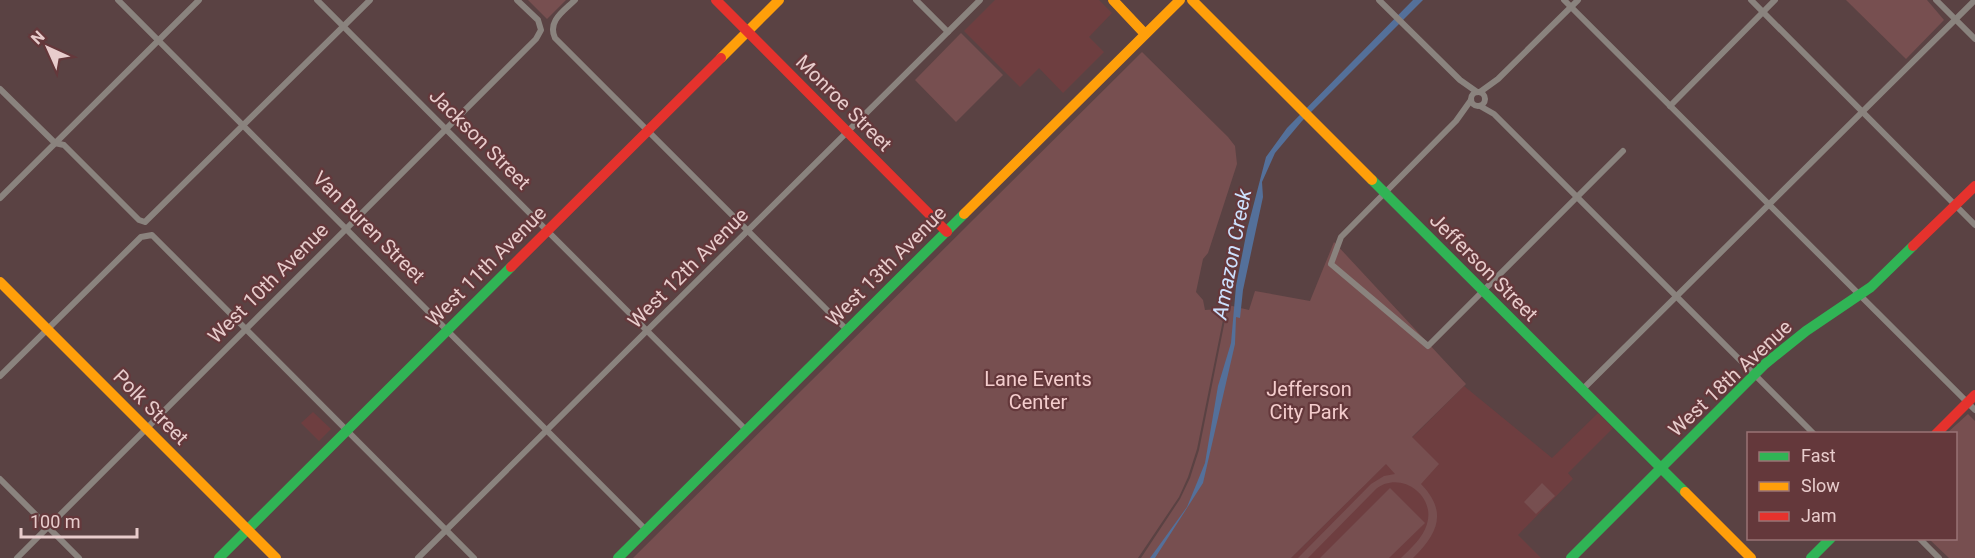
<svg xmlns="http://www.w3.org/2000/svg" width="1975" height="558" font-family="Roboto,sans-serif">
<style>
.built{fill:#6e3e40}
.green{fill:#774f50}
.water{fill:#54709a}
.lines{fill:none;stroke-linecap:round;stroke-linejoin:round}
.street{stroke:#8a837e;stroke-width:6}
.fast{stroke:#30b455;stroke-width:10}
.slow{stroke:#ff9f0a;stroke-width:10}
.jam{stroke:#e5322d;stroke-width:10}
.labels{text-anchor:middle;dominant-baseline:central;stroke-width:4.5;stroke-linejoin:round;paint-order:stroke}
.street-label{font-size:20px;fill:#e8cccc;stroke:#64383b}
.park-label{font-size:20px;fill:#f3cccc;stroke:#64383b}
.water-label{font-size:21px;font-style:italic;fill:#cde1fe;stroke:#64383b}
</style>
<rect width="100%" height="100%" fill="#5a4243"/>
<g class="built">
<path d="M995,0H1099L1112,13L1089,37L1104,52L1063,93L1039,68L1020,87L964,31Z"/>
<path d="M1464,386L1552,458L1598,413L1613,428L1568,473L1573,479L1518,535L1541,558H1291Z"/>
<path d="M313,412L331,429L319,441L301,423Z"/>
</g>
<g class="green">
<path d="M528,0H566L547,19Z"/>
<path d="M1846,0H1927L1944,20L1906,59Z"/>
<path d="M961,33L1003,75L956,122L915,80Z"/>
<path d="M1142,52L1228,137L1235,146L1237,164L1208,253L1203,259L1196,292L1203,300L1205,310L1219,309L1226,305L1197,449L1188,477L1179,497L1138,558H633Z"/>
<path d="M1334,242L1466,384L1412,437L1439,464L1421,484C1448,512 1438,533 1413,558H1401C1411,548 1423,538 1427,524C1436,495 1400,470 1376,489L1308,558H1298L1371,484L1384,476L1395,474L1386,464L1291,558H1141L1180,499L1190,478L1199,450L1228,305L1249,310L1255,291L1310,301Z"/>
<path d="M1968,414L1975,421V558H1949L1929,539L1956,538V434L1947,433Z"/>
<path d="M1542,483L1555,496L1536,514L1524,502Z"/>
<path d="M1390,488L1425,523L1389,558H1320Z"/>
</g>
<path class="water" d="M1413,0H1423L1302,121L1275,153L1262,182L1263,197L1243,290L1240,318L1236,317L1235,344L1203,483L1155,558H1150L1187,507L1205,463L1218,386L1231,343L1236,286L1247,230L1266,157L1287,128Z"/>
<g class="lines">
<g class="street">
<path d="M118,0L646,530"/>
<path d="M317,0L746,430"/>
<path d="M575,0C564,11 547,21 555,38L847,330"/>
<path d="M916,0L948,32"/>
<path d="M1379,0L1460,80L1477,92"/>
<path d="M1564,0L1975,410"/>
<path d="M1751,0L1975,225"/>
<path d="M1936,0L1975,39"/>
<path d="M0,89L55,143L64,145L139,220L145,222L370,0"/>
<circle cx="1478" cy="99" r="7"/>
<path d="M1480,92L1498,79L1578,0"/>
<path d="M1471,100L1456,121L1341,237L1331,264L1428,346L1623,151"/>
<path d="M1480,106L1494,114L1814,434"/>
<path d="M1670,106L1775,0"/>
<path d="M0,198L199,0"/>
<path d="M0,376L141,237L152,235L474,558"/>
<path d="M1582,390L1975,0"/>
<path d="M0,479L79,558"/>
<path d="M1919,538L1939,558"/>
<path d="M17,558L536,39L541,30L538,20L517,0"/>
<path d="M418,558L980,0"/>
</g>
<g class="fast">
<path d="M1372,180L1685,492"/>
<path d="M219,558L511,267"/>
<path d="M618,558L964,214"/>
<path d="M1571,558L1765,364L1806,331L1871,287L1913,246"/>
<path d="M1811,558L1831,538"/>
</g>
<g class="slow">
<path d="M1113,0L1145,34"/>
<path d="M1192,0L1372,180"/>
<path d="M721,58L779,0"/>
<path d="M964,214L1180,0"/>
<path d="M0,282L276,558"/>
<path d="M1685,492L1751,558"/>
</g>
<g class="jam">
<path d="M716,0L947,232"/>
<path d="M1913,246L1975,186"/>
<path d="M511,267L721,58"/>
<path d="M1936,434L1975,395"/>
</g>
</g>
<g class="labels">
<g class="street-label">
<text transform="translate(844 103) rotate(45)">Monroe Street</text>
<text transform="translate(480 139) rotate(45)">Jackson Street</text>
<text transform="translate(369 227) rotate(45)">Van Buren Street</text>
<text transform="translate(486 266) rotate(-45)">West 11th Avenue</text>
<text transform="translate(886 266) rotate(-45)">West 13th Avenue</text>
<text transform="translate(1484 267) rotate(45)">Jefferson Street</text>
<text transform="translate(688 268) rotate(-45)">West 12th Avenue</text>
<text transform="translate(268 283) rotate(-45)">West 10th Avenue</text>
<text transform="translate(1730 378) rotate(-43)">West 18th Avenue</text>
<text transform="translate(151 407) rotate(45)">Polk Street</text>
</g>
<g class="park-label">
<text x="1038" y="379">Lane Events<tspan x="1038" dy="23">Center</tspan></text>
<text x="1309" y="389">Jefferson<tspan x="1309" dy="23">City Park</tspan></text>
</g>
<g class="water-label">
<text transform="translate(1232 254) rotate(-79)">Amazon Creek</text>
</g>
</g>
<rect x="1747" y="432" width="210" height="108" fill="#64383b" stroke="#997375" stroke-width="1.5"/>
<rect x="1759" y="452" width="30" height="9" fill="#30b455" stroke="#997375" stroke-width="1.5"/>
<text x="1801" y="462" font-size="18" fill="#e8cccc">Fast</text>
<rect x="1759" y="482" width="30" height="9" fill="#ff9f0a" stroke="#997375" stroke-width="1.5"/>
<text x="1801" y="492" font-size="18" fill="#e8cccc">Slow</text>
<rect x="1759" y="512" width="30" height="9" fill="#e5322d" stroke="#997375" stroke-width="1.5"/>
<text x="1801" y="522" font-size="18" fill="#e8cccc">Jam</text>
<g transform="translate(48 48) rotate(315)" stroke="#64383b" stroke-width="4.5" paint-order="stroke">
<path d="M0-4.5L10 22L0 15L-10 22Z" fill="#e8cccc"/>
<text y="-9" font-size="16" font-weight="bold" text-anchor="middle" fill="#e8cccc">N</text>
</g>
<path d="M21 528v9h116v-9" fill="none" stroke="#e8cccc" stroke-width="3"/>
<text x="30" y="528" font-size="18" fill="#e8cccc" stroke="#64383b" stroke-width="4.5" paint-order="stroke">100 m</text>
</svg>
